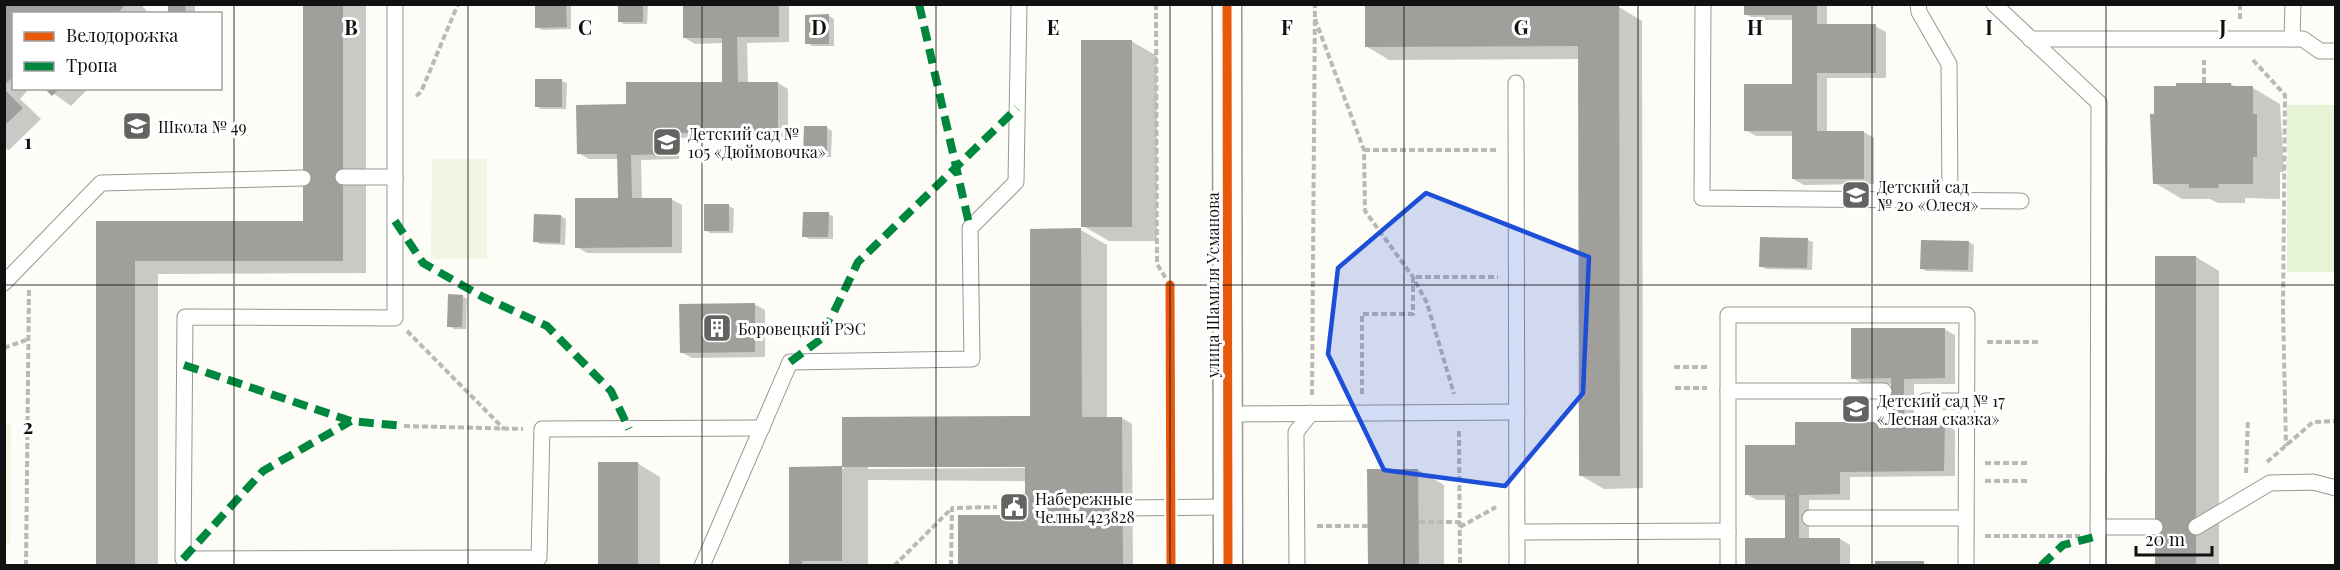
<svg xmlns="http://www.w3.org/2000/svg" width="2340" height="570" font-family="'Playfair Display',serif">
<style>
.green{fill:#e7f3d7}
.pitch{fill:#f0f6e1}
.shadow{fill:#0003;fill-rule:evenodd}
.building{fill:#a19f9c}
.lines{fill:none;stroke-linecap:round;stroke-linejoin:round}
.service-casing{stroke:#979795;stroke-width:17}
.minor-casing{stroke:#979795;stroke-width:31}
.path{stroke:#b9b9b8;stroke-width:4;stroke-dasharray:6 3;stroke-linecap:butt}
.service{stroke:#fffffe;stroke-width:15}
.minor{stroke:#fffffe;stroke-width:28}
.quiet{stroke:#00873e;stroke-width:8;stroke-dasharray:15 8;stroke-linecap:butt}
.cycleway-casing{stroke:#fff;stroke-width:13}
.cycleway{stroke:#e8590c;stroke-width:9}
.marked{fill:#1d4ed8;fill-opacity:0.2;stroke:#1d4ed8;stroke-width:4.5;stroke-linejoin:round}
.grid{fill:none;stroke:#111;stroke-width:1.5;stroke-opacity:0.55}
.labels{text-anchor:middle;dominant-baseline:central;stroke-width:6;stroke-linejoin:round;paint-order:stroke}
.poi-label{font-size:16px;fill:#111;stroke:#fff;text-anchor:start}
.street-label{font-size:16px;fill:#111;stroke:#fff}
.grid-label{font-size:20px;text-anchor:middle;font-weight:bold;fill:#111;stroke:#fff;stroke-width:6;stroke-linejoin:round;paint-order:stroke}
</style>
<rect width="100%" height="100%" fill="#fdfcf7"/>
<rect class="green" x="2287" y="105" width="48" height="167"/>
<g class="pitch">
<path d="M432,159H487V259H431Z"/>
<path d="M5,424H11L10,545L5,544Z"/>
</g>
<g class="shadow">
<path d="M4,4H140L148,12L14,14V88H30L20,99L41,119L9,150L4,148Z"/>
<rect x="170" y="4" width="25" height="10"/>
<path d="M304,4H366V273L158,274V566H97V223L304,222Z"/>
<path d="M536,4H571V29L542,30L537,27Z"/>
<path d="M619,4H648L647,24H624L619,21Z"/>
<path d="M685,4H789V42L747,43L748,84L778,83L788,89V137L679,138V159L641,160L642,199H671L682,205V253H587L577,247L619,200V159H589L578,153L627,106L724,83L723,43L695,44L685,38Z"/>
<path d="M1746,4H1827V26H1875L1886,32V78H1827V132H1864L1874,138V184L1804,185L1793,179V136H1756L1745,130L1794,85L1793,20H1756L1746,14Z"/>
<path d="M1619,7L1642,21L1643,488L1604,489L1580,475V59L1389,60L1366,46Z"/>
<path d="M829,16L834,19V46H812L807,43Z"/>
<path d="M1131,41L1157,56V241H1109L1083,226Z"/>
<path d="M562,81L567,83L566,109H541L536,106Z"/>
<path d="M2231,84L2237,88H2253L2280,104L2284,172H2280V199L2245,198V203H2218L2210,199H2182L2155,183Z"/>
<path d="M46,88H89L71,106Z"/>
<path d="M827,128L832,131L831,157H810L805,154Z"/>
<path d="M729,206L734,209L733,233H710L705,230Z"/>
<path d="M828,214L833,216V239H809L804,236Z"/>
<path d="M536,215L561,216L566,219L565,245L540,244L535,241Z"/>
<path d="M1081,230L1107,245V418H1122L1132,424L1133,566H960L1010,516L1026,495V481L868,480V566H751L791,565L842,468L844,469V418L1032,419ZM1032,465V468L868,469V466Z"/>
<path d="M1808,240L1813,242L1812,270L1766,269L1761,266Z"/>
<path d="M1969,242L1974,245L1973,272L1926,271L1921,268Z"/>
<path d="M2196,257L2219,271V566H2157Z"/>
<path d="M462,296L467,299L466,329H454L449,326Z"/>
<path d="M754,304L765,310V357L692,358L681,352Z"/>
<path d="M1944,329L1955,335V384H1914V424H1944L1955,430V476L1850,477V500H1809V539H1840L1850,545V566H1746L1787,539V500H1757L1746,494L1796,447L1892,423V384H1863L1853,378Z"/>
<path d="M637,463L660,477V566H600Z"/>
<path d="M1418,470L1444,485V566H1369V471Z"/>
</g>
<g class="building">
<path d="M4,4H126L117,14H14V76L4,85Z"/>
<path d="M168,4H185L186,14H168Z"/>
<path d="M535,4H566L567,27L535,28Z"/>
<rect x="618" y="4" width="25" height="18"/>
<path d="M683,4H779V37H737L738,82H778V132L669,133V154L631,155L632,198H672V247L575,248V198H618L617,154H577L576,105L626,104V82H722V38H683Z"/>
<path d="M1365,4L1619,6L1620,476H1579L1578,46L1365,47Z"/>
<path d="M1744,4H1817V24H1876V73H1817V131H1864V179H1792V131H1744V84H1792V15H1744Z"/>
<path d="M303,5H343V261H135V566H96V221H303Z"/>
<path d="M829,14V44H805V15Z"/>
<rect x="1081" y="40" width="51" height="187"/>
<rect x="535" y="79" width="27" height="28"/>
<path d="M2176,83H2231V86H2253V114H2257V157H2253V184H2219L2218,188H2189V184H2153L2150,114H2154V86H2176Z"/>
<path d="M44,88H60L52,96Z"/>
<path d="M4,89L23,108L4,126Z"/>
<path d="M804,126H827V155H803Z"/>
<rect x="704" y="204" width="25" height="27"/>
<path d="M803,212H829L828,237H802Z"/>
<path d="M534,214L561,215L560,243L533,242Z"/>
<path d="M1081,228L1082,417H1122L1123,566H958V515H1008V493H1025V467H842V417L1030,416V229Z"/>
<path d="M1760,237L1808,238L1807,268L1759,267Z"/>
<path d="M1921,240L1969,241L1968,270L1920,269Z"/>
<rect x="2155" y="256" width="41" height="310"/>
<path d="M448,294L463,295L462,327H447Z"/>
<path d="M755,303V352L680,353L679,304Z"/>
<path d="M1851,328H1945V378L1904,379V422H1945L1944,471L1840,472V494L1799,495V538H1840V566H1745V538H1785V495H1745V445H1795V422H1891V378L1851,379Z"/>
<rect x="598" y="462" width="40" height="104"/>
<path d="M842,466V561H802V566H789V467Z"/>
<path d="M1367,469H1418L1419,566H1368Z"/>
<rect x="1875" y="561" width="49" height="5"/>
</g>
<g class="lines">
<g class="service-casing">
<g id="service">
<path d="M395,4V318L185,317L183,559L539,558L542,429L762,428"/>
<path d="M1703,4L1702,198L2021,201"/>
<path d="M1918,4L1919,12L1949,64L1950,201"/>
<path d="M1994,4L2099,103L2098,566"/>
<path d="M2030,39H2303L2320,51H2336"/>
<path d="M2292,39L2293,4"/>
<path d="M1516,83L1517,566"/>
<path d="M343,177H395"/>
<path d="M4,283L101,183L303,178"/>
<path d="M1728,391H1884"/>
<path d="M1925,401H1966"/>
<path d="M1226,414L1517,412"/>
<path d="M1124,508L1226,507"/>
<path d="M1810,518H1966"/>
<path d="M2098,527H2155"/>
<path d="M2196,527L2270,483L2313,482L2336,488"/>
<path d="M1517,532L1728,531"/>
<path d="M702,566L790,362L972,359L970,228L1016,182L1019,4"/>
<path d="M1297,566L1296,432L1311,413"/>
<path d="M1728,566V315H1967L1966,566"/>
</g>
</g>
<g class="minor-casing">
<path id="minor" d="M1227,4L1228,566"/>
</g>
<g class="path">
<path d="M1156,4L1157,264L1170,285L1171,489"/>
<path d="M2240,4V19"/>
<path d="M1315,19L1364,150L1365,211L1413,277L1427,303L1454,394"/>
<path d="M2253,60L2285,95L2283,310L2286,446"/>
<path d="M2204,83V60"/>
<path d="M416,96L421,92L458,4"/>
<path d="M1364,150H1498"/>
<path d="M407,331L504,429"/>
<path d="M1987,342H2041"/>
<path d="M4,348L29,339"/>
<path d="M1674,367H1709"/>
<path d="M1675,388H1707"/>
<path d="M1362,394V314H1413V277H1498"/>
<path d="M1312,395L1315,4"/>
<path d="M404,426L523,429"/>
<path d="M1459,431L1460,566"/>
<path d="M2267,462L2313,422L2336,421"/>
<path d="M1985,463H2029"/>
<path d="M2246,473L2248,419"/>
<path d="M1985,481H2029"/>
<path d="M1419,522H1460"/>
<path d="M1317,526H1368"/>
<path d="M1460,527L1496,507"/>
<path d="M1985,536H2080"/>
<path d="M26,566L29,287"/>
<path d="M894,566L951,509"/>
<path d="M951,566L952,508L997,507"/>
<path d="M1171,566V527"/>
</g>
<use href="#service" class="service"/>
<use href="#minor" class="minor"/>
<g class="quiet">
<path d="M919,4L970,228"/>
<path d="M395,221L423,263L483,297L547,326L611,391L629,429"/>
<path d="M790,362L821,339L858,262L1017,108"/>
<path d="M184,365L351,421L404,426"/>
<path d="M183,559L263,471L351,421"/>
<path d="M2041,566L2063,545L2098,536"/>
</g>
<g class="cycleway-casing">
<g id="cycleway">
<path d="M1227,4L1228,566"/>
<path d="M1170,285L1171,566"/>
</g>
</g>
<use href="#cycleway" class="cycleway"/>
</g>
<path class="marked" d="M1426,193L1589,257L1583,393L1505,486L1384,470L1328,354L1338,268Z"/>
<path class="grid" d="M234,4V566M468,4V566M702,4V566M936,4V566M1170,4V566M1404,4V566M1638,4V566M1872,4V566M2106,4V566M4,285H2336"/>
<defs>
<g id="school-square" transform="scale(1.5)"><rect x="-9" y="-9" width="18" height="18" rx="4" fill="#646362" stroke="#fff"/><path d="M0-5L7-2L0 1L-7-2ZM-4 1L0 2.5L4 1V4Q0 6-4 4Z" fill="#fff"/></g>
<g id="building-square" transform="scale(1.5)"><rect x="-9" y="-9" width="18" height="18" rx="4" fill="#646362" stroke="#fff"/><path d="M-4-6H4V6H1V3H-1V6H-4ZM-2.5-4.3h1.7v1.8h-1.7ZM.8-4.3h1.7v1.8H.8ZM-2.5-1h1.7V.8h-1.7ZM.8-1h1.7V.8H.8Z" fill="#fff"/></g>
<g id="civic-square" transform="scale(1.5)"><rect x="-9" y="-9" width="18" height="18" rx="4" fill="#646362" stroke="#fff"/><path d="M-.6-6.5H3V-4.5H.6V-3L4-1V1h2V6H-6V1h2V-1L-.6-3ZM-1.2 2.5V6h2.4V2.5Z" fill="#fff"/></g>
</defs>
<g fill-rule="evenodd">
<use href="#school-square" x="137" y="126"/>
<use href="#school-square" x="667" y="142"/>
<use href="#school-square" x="1856" y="195"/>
<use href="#building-square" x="717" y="328"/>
<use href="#school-square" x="1856" y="409"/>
<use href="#civic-square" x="1014" y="507"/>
</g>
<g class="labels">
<g class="poi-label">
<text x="158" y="126">Школа № 49</text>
<text x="688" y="133">Детский сад №<tspan x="688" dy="18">105 «Дюймовочка»</tspan></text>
<text x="1877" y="186">Детский сад<tspan x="1877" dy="18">№ 20 «Олеся»</tspan></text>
<text x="738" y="328">Боровецкий РЭС</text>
<text x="1877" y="400">Детский сад № 17<tspan x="1877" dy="18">«Лесная сказка»</tspan></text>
<text x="1035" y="498">Набережные<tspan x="1035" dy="18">Челны 423828</tspan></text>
</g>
<g class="street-label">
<text transform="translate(1212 285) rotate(-90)">улица Шамиля Усманова</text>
</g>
</g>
<g class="grid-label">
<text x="351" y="35">B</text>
<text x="585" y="35">C</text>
<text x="819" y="35">D</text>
<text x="1053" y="35">E</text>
<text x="1287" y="35">F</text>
<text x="1521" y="35">G</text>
<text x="1755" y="35">H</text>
<text x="1989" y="35">I</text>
<text x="2223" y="35">J</text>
<text x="28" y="149">1</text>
<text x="28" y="434">2</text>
</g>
<rect width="2340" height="570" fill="none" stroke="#111111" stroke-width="12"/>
<rect x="12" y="12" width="210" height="78" fill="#ffffff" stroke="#a0a0a0" stroke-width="1.5"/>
<rect x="24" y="32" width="30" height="9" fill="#e8590c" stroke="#a0a0a0" stroke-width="1.5"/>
<text x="66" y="42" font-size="18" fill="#111111">Велодорожка</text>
<rect x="24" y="62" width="30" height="9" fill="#00873e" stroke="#a0a0a0" stroke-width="1.5"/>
<text x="66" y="72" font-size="18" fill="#111111">Тропа</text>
<path d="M2136 546v9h76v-9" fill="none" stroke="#111111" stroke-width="3"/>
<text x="2145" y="546" font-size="18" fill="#111111" stroke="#ffffff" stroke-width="4.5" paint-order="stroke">20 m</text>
</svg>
